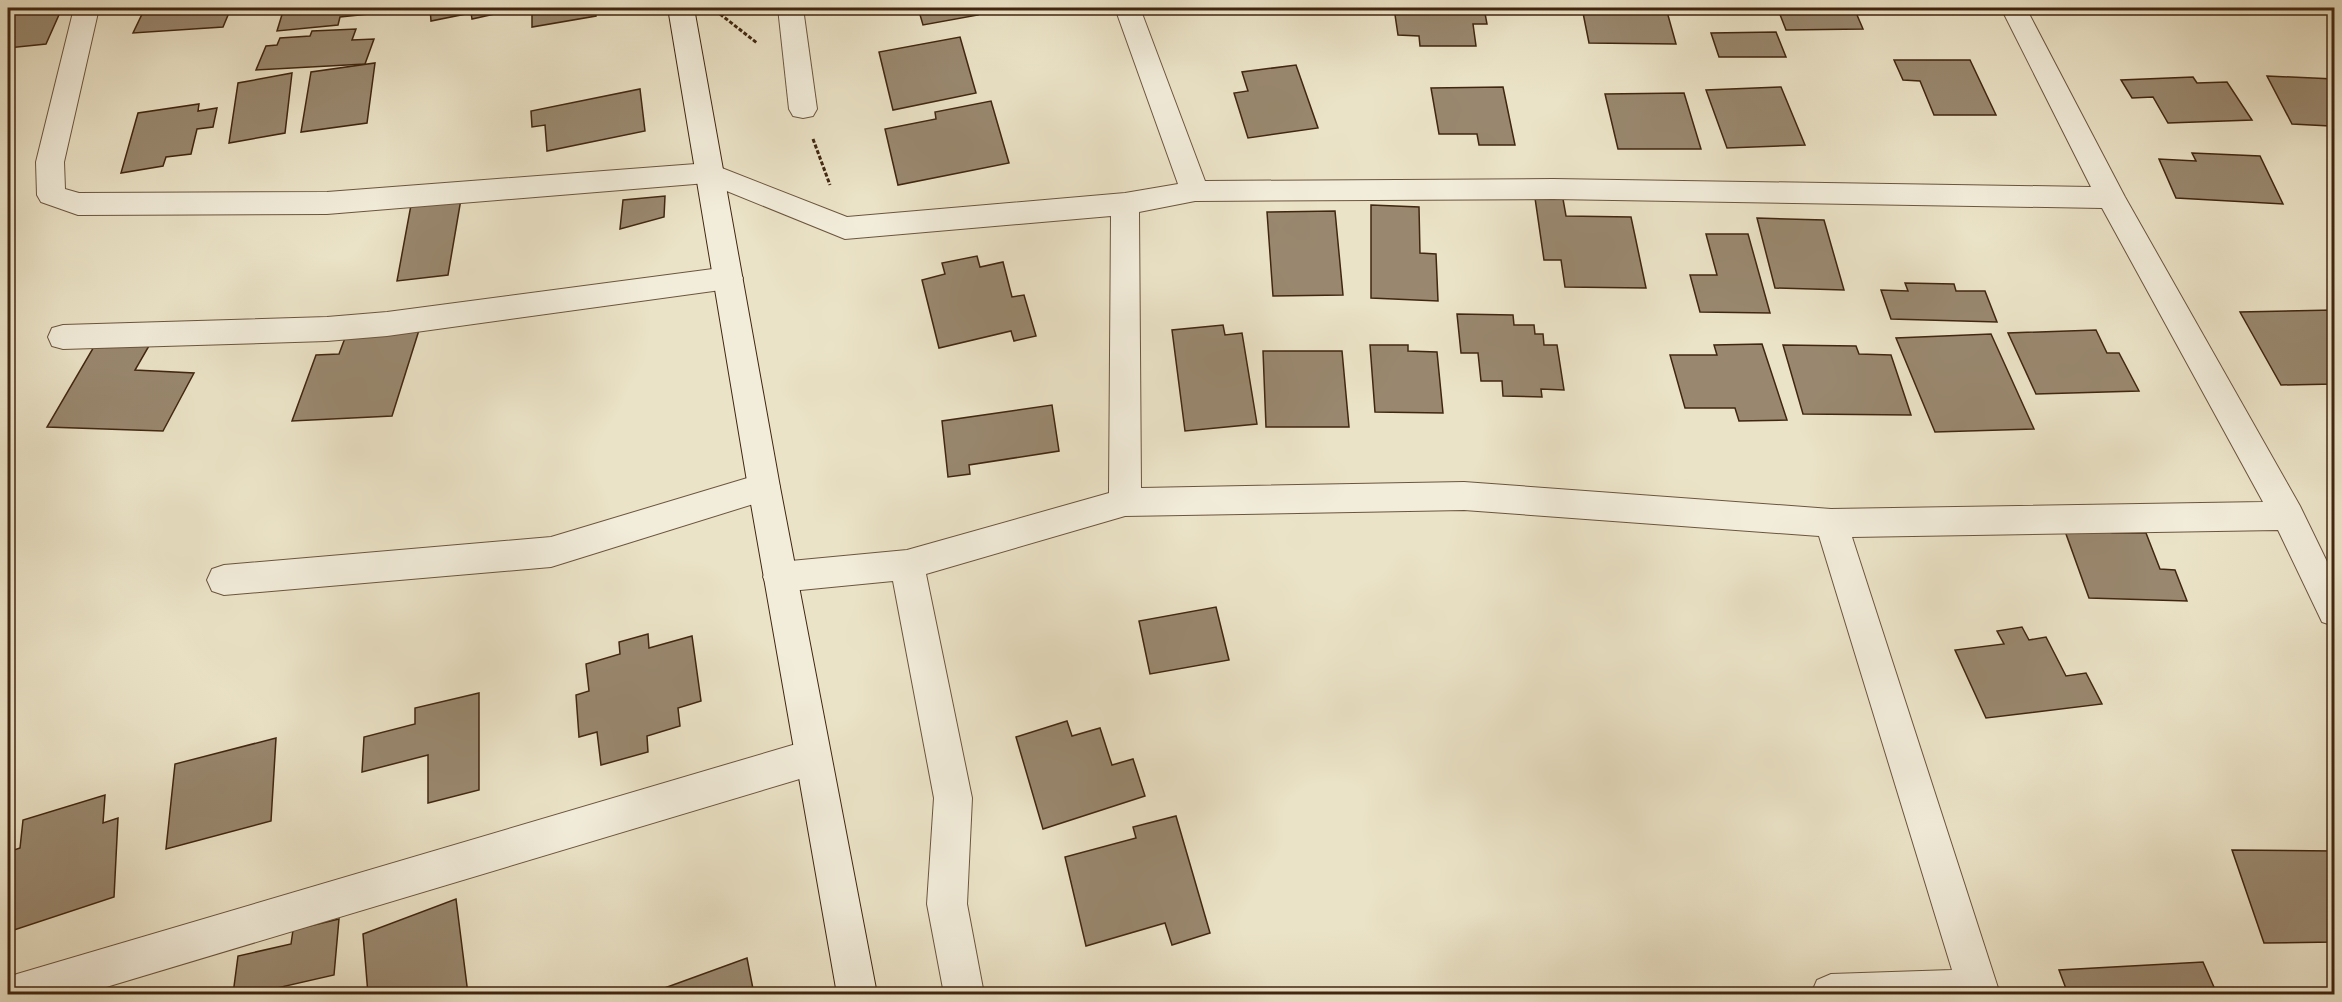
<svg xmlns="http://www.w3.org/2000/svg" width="2342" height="1002" font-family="'Sorts Mill Goudy',serif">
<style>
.building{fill:#99886f;stroke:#412610;stroke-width:1.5}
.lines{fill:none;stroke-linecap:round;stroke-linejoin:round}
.street-casing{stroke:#6c553e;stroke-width:2}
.secondary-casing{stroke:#412610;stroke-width:2}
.path{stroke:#412610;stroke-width:3;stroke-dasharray:4 2;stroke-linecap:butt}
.street{fill:#f2eddb;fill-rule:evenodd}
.secondary{fill:#f2eddb;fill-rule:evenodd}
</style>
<rect width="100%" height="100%" fill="#ebe3c7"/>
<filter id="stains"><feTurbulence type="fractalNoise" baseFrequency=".00333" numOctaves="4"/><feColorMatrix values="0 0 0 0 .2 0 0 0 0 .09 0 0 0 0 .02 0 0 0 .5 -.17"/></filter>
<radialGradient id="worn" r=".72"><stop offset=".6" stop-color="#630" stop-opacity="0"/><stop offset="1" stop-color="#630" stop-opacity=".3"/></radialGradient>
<g class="building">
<path d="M32,8H62L46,44L8,48V10Z"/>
<path d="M145,8H231L223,27L133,33Z"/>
<path d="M284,8H399L398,11L340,17L338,25L277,31Z"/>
<path d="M430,8H504V12L472,19L471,13L431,21Z"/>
<path d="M532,8H596V16L532,27Z"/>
<path d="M918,8H976L978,15L923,25Z"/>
<path d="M1394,8H1484L1487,24H1473L1476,46H1420L1419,36L1398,35Z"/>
<path d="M1582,8H1666L1676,44L1589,43Z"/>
<path d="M1786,8H1854L1863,29L1786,30L1779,12H1788Z"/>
<path d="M356,29L352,40L374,39L365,64L256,70L266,46L277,45L280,38L310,36L312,31Z"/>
<path d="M1776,32L1786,57H1719L1711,33Z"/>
<path d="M960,37L976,93L893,110L879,52Z"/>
<path d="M1894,60H1970L1996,115H1934L1920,81L1903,80Z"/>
<path d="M375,63L367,123L301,132L311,72Z"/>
<path d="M1296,65L1318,128L1248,138L1234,93L1248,91L1242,72Z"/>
<path d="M292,73L285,133L229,143L238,83Z"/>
<path d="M2267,76L2334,79V134L2330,126L2292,124Z"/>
<path d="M2193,77L2197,83L2227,82L2252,120L2168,123L2153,97L2132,98L2121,80Z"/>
<path d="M1503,87L1515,145H1479L1477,134H1439L1431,88Z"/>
<path d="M1781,87L1805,145L1727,148L1706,90Z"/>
<path d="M640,89L645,131L547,151L545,125L532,127L531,111Z"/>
<path d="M1684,93L1701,149H1618L1605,94Z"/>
<path d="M991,101L1009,163L898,185L885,129L936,119L935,112Z"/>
<path d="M199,104L198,111L217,108L213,127L197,129L191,154L166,157L163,166L121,173L138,113Z"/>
<path d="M2192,153L2260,156L2283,204L2176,198L2159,159L2196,161Z"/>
<path d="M665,196L664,217L620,229L623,200Z"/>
<path d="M1535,198L1563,199L1566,216L1631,217L1646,288L1565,287L1561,260H1544Z"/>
<path d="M461,199L448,275L397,281L411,205Z"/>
<path d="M1371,205L1419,207L1420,253L1436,254L1438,301L1371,298Z"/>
<path d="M1335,211L1343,295L1273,296L1267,212Z"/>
<path d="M1757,218L1824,220L1844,290L1775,288Z"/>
<path d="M1706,234H1748L1770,313L1700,312L1690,275H1717Z"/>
<path d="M977,256L980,267L1003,262L1012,297L1024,295L1036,336L1014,341L1011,331L939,348L922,280L945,274L942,263Z"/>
<path d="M1905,283L1954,284L1956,291H1985L1997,322L1891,319L1881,290L1908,291Z"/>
<path d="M2334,310V384L2281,385L2240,312Z"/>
<path d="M1457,314L1513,315L1514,325H1534L1535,334H1543L1544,345H1557L1564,390L1541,389L1542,397L1503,396L1502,381H1481L1478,353H1461Z"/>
<path d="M1223,325L1225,335L1242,333L1257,424L1185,431L1172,330Z"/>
<path d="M420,327L392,416L292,421L316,355L339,354L348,330Z"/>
<path d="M2096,330L2107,353H2119L2139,391L2036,394L2008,333Z"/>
<path d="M1991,334L2034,429L1935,432L1896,338Z"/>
<path d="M99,338L153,339L135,370L194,373L163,431L47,427Z"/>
<path d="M1762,344L1787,420L1739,421L1735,408H1685L1670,355H1717L1714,345Z"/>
<path d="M1370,345H1408V351L1437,352L1443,413L1375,412Z"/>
<path d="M1783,345L1856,346L1859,354L1891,355L1911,415L1803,414Z"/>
<path d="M1263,351H1342L1349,427H1266Z"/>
<path d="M1052,405L1059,451L969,465L970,474L948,477L942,421Z"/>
<path d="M2061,520L2113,533H2146L2160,569L2175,570L2187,601L2089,598Z"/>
<path d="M1216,607L1229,660L1150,674L1139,621Z"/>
<path d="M2022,627L2029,640L2046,637L2066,676L2086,673L2102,704L1986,718L1955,650L2004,644L1997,631Z"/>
<path d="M648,634L649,648L692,636L701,701L678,708L680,726L647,736L648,752L601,765L597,732L579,737L576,695L589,691L586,664L620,654L619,642Z"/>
<path d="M479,693V790L428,803V755L362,772L364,737L415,724V708Z"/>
<path d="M1067,721L1072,736L1100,728L1112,765L1133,759L1145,796L1043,829L1016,737Z"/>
<path d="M276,738L271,821L166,849L175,764Z"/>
<path d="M105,795L103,823L118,818L114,897L8,932V852L20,848L23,820Z"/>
<path d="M1176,816L1210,933L1172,945L1165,923L1086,946L1065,857L1136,838L1133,827Z"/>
<path d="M2232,850L2334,851V942L2264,943Z"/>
<path d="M456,899L468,994H384V991L368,994L363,934Z"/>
<path d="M339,919L334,975L268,990V994H233L238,956L291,944L293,930Z"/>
<path d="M747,958L754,994H648Z"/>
<path d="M2203,962L2217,994H2068L2059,970Z"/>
</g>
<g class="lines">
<g class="street-casing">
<g id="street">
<path d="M74,8H99L64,162L65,189L79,193L327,192L709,163L847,217L1125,193L1178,184L1115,8H1140L1205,181L1553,179L2091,187L2001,8H2026L2125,197L2300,506L2334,576V626L2322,622L2278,530L1852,537L2000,994H1811L1817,980L1831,974L1952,970L1819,536L1464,510L1125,516L926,574L972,798L967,904L984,994H944L927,904L934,798L893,581L780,592L768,588L763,577L768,566L780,562L907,550L1109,493L1111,216L845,239L707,183L327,214L78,215L41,202L37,195L36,162ZM1553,199L2102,208L2263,502L1831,509L1464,482L1141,488L1139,212L1195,201Z"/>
<path d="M778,8H803L817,109L813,116L803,118L793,116L789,109Z"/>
<path d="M728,267L738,270L743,278L738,286L728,289L387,336L327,341L63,349L52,346L48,337L52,328L63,325L327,317L387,312Z"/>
<path d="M764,473L776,477L780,487L776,497L551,567L224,595L212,591L207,580L212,569L224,565L551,537Z"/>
<path d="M813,739L826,745L831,757L826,769L813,775L83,994H8V978L17,974Z"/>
</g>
</g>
<g class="secondary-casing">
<path id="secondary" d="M668,8H694L780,487L877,994H837L748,487Z"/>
</g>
<g class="path">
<path d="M720,14L757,43"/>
<path d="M813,139L830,185"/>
</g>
<use href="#street" class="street"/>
<use href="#secondary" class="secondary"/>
</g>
<rect width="2342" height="1002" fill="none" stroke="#ebe3c7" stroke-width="30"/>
<rect x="9" y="9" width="2324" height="984" fill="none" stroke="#412610" stroke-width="3"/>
<rect x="15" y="15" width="2312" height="972" fill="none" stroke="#412610" stroke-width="1.5"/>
<rect width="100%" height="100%" filter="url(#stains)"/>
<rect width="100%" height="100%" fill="url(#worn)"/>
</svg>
